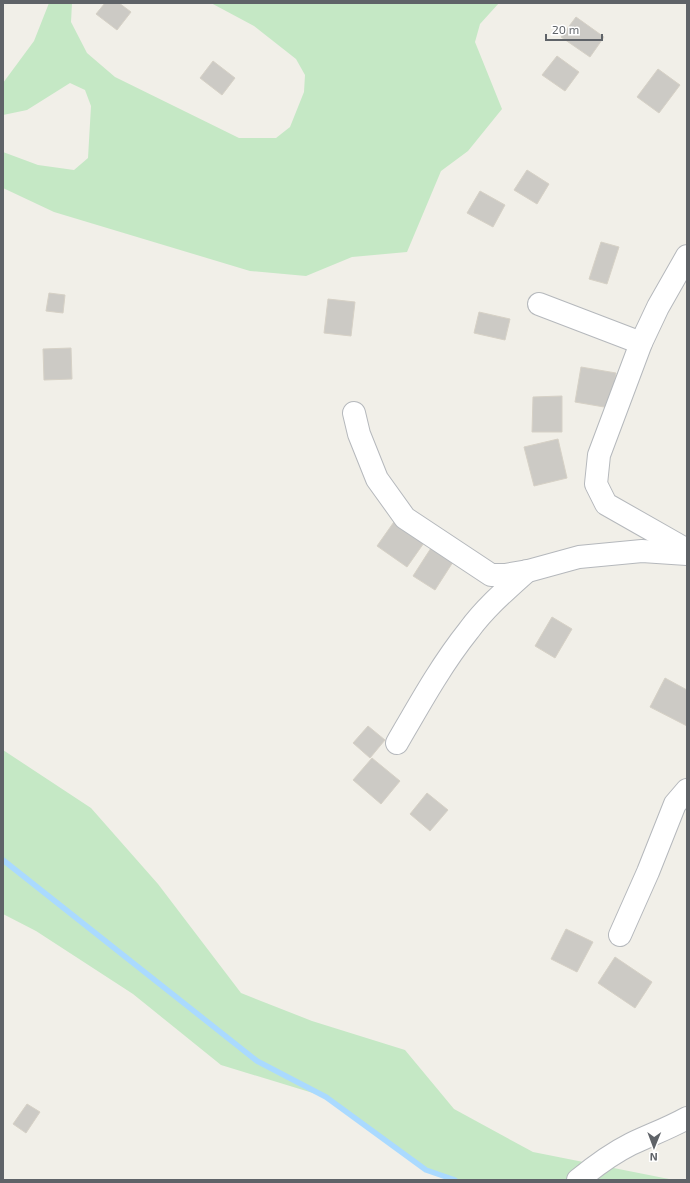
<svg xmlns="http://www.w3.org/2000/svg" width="690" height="1183" font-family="'Exo 2',sans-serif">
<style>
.green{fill:#c5e8c5}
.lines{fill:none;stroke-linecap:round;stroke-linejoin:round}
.stream{stroke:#aadaff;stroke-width:5.5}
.building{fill:#cccac5;stroke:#d6d1c6}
.minor-casing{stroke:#b5b8bc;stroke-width:24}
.minor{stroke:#fff;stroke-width:22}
</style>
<rect width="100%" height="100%" fill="#f1efe8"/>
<g class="green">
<path d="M49,3H72L71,22L87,53L115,77L239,138H276L290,127L304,92L305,75L296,59L254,26L211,3H499L480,24L475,42L502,109L468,151L441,171L407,252L352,257L306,276L250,271L54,212L3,188V152L38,165L74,170L88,158L91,106L85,90L70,83L27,110L3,115V83L34,41Z"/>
<path d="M3,750L91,808L158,884L241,993L312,1021L405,1050L454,1109L533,1152L674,1180H455L426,1170L326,1097L221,1065L133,994L36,931L3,914Z"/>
</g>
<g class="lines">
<path class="stream" d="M3,860L257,1061L326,1097L426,1170L455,1180"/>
</g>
<g class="building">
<path d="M105,3H119L131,12L117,30L96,14Z"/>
<path d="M576,17L604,37L590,57L561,37Z"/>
<path d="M557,56L579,72L565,91L542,75Z"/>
<path d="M213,61L235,78L222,95L200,78Z"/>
<path d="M658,69L680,85L659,113L637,97Z"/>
<path d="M527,170L549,184L537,204L514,190Z"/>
<path d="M480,191L505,205L493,227L467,213Z"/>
<path d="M601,242L619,247L607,284L589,279Z"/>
<path d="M49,293L65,295L63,313L46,311Z"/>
<path d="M328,299L355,302L351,336L324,333Z"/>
<path d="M479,312L510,319L505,340L474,333Z"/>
<path d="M71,348L72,379L44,380L43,349Z"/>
<path d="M581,367L616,373L610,408L575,402Z"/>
<path d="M562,396V432H532L533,397Z"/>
<path d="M558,439L567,478L534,486L524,447Z"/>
<path d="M396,519L426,540L407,567L377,546Z"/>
<path d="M431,548L453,562L435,590L413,576Z"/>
<path d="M552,617L572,629L555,658L535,646Z"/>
<path d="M665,678L687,690V726L650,707Z"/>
<path d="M368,726L385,740L370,758L353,743Z"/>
<path d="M372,758L400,781L381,804L353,780Z"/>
<path d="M427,793L448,810L430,831L410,814Z"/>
<path d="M566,929L593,942L577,972L551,959Z"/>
<path d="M615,957L652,982L635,1008L598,983Z"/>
<path d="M27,1104L40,1112L26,1133L13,1124Z"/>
</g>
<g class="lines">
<g class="minor-casing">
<g id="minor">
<path d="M687,256L658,307L641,343L599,455L596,484L606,504L687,550"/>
<path d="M539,304L641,343"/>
<path d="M354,413L359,434L377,479L405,518L491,575H505L528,571L579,557L642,551L687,554"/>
<path d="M397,743C419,705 441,665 469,630C485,608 507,589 527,571"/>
<path d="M620,935L648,872L675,804L687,790"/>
<path d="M578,1180C595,1166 611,1154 631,1144C650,1135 669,1128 687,1118"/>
</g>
</g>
<use href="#minor" class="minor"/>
</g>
<rect width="690" height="1183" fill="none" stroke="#5f6368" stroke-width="8"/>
<g transform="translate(654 1147) rotate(181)" stroke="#ffffff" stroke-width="3" paint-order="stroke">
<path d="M0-3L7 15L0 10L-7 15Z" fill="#5f6368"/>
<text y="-6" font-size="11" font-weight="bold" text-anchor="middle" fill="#5f6368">N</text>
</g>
<path d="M546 34v6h56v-6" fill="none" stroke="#5f6368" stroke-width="2"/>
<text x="552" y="34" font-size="12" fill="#5f6368" stroke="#ffffff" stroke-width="3" paint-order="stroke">20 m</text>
</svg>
